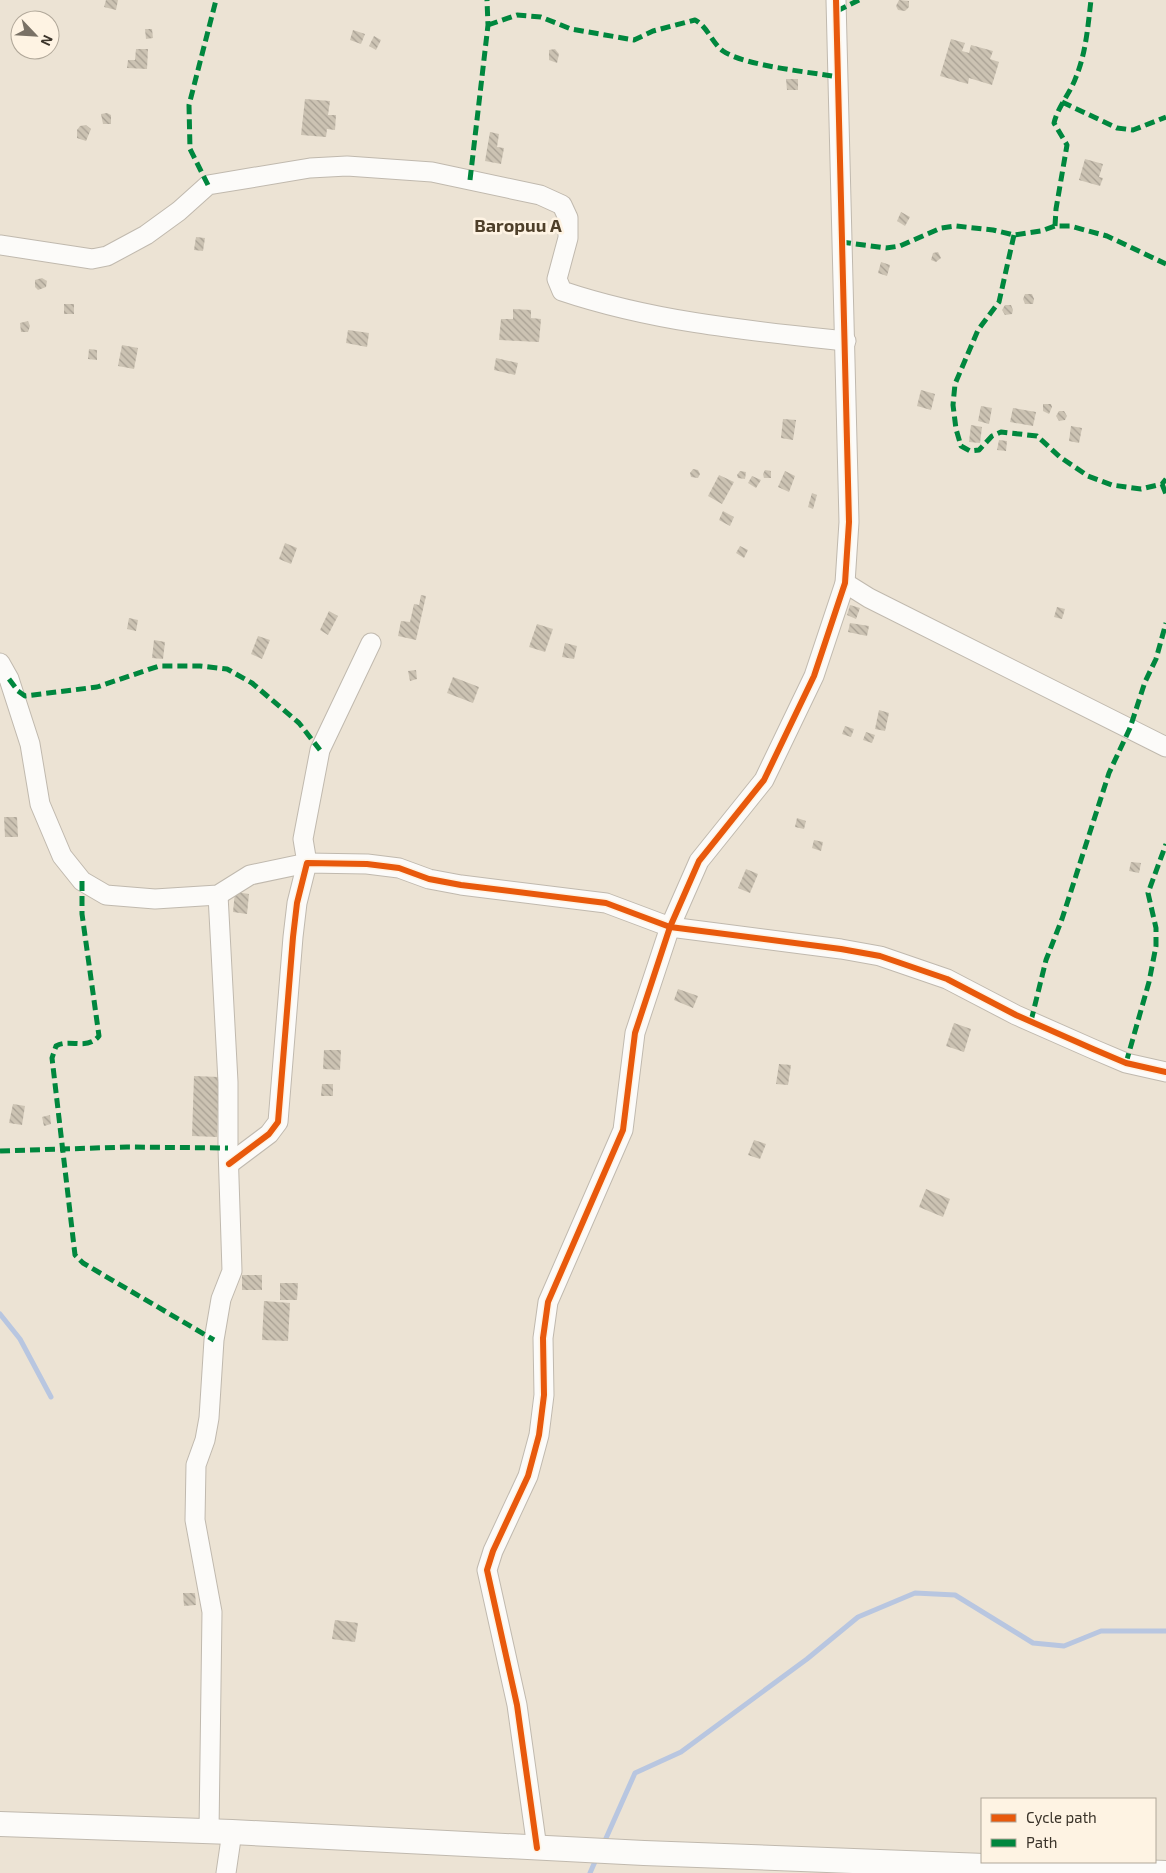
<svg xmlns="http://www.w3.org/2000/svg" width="1166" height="1873" font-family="'Exo 2',sans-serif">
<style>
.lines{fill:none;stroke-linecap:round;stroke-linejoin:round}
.stream{stroke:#b8c6e0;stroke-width:5}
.building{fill:url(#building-back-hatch)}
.minor-casing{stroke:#c0b9ae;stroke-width:21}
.tertiary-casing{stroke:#c0b9ae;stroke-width:26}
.minor{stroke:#fcfbf9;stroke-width:19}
.tertiary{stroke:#fcfbf9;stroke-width:24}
.quiet{stroke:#00873e;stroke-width:5;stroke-dasharray:10 5;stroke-linecap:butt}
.cycleway-casing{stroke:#fef3e3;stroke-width:9}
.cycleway{stroke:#e8590c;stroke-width:6}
.labels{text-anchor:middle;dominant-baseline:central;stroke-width:5;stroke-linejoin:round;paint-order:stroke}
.quarter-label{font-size:18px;font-weight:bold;fill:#4e3f29;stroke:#fef3e3}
</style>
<defs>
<pattern id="building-back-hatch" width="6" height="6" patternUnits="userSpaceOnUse" patternTransform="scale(1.25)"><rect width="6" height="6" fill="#ccc3b3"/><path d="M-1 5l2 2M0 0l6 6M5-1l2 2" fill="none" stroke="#a79f92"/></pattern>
</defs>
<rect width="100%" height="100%" fill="#ece3d4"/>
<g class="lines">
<g class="stream">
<path d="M0,1314L20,1339L51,1397"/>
<path d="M603,1845L635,1773L681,1752L807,1659L858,1617L915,1593L955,1595L1033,1643L1064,1646L1101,1631H1166"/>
<path d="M590,1873L597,1857"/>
</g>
</g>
<g class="building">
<path d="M106,0H118L116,10L104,7Z"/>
<path d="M899,0L909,1V7L905,11L898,10L896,6Z"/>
<path d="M145,29H152L153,38L146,39Z"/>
<path d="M353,30L365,34L361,44L350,40Z"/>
<path d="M374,36L381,40L376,50L369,46Z"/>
<path d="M951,39L965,43L962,51L969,53L971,45L993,51L990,59L999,62L992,85L969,78L968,84L940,76Z"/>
<path d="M136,49H148L147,69L127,68L128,60H135Z"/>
<path d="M555,49L559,54L557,63L549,60V50Z"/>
<path d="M786,79H798V90H787Z"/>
<path d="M305,99L330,101L328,115H336L335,130L327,129L326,137L301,135Z"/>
<path d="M107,113L111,115V124H103L101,114Z"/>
<path d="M86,125L91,129L86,141L77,138V130L80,126Z"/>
<path d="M490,132L499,134L497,147L504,148L501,164L485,161Z"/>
<path d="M1085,159L1103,164L1099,177L1103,178L1100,186L1079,180Z"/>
<path d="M901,212L910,217L905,226L897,221Z"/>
<path d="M196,237L205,238L203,251L194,250Z"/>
<path d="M938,252L941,258L936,262L931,260L933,253Z"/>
<path d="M881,262L890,265L887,276L878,273Z"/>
<path d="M42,278L47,281L46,287L38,290L35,287V280Z"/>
<path d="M1025,294H1032L1034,299L1033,304H1025L1023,299Z"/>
<rect x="64" y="304" width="10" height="10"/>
<path d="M1005,305H1011L1013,310L1012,314L1005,315L1002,310Z"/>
<path d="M513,309L531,310V318L541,319L539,342L499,340L501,319H513Z"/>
<path d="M28,321L30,326L28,332H21L20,323Z"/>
<path d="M348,330L369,333L367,347L346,343Z"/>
<path d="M122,345L138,348L134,369L118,366Z"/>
<path d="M89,349L97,350V360L88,359Z"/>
<path d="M496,358L518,363L515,375L494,370Z"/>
<path d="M921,390L935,394L931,410L917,406Z"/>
<path d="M1043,404H1051L1052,407L1049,414L1043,411Z"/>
<path d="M981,406L992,408L989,424L978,421Z"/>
<path d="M1013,408L1036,412L1033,426L1010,422Z"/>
<path d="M1059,411H1064L1067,416L1065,420L1059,421L1056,416Z"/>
<path d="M783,419L796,420L793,440L781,438Z"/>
<path d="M971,425L982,427L980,443L969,442Z"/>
<path d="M1071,426L1082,428L1079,443L1069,441Z"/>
<path d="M999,440L1007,441L1006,451L997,450Z"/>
<path d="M693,469L698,470L700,474L698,478L691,477L690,473Z"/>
<path d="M765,470L771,471V478H764L763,474Z"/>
<path d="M740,471L746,472L745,479L738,478L737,475Z"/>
<path d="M785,471L795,476L789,492L778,487Z"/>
<path d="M719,475L734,482L722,504L708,496Z"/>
<path d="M752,476L761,480L756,488L748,483Z"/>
<path d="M812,493L817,495L813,509L808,507Z"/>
<path d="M723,511L734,517L730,526L719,520Z"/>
<path d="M285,543L297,548L291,564L279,559Z"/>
<path d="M740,546L748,550L744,558L736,553Z"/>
<path d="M421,595L426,596L416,640L398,636L401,621L410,622L414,604L419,605Z"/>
<path d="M850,605L860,608L856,619L847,615Z"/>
<path d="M1057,607L1065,609L1062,619L1054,617Z"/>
<path d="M329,611L338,616L328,635L320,630Z"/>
<path d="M129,618L138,620L136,631L127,629Z"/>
<path d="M850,623L869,626L867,636L848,632Z"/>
<path d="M537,624L553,629L545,652L529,647Z"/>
<path d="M258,636L270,640L262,659L251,654Z"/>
<path d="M154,640L165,642L163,659L152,658Z"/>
<path d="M565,643L577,646L574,659L562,657Z"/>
<path d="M416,670L417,679L410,681L408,671Z"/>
<path d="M453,677L479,687L473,703L447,693Z"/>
<path d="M879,710L889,713L885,731L875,729Z"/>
<path d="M845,726L854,729L851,737L842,734Z"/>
<path d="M866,732L875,735L872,743L863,740Z"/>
<path d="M4,817H17L18,837H5Z"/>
<path d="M797,818L806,821L804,829L795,827Z"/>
<path d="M814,840L823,842L821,851L812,848Z"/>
<path d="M1131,862L1141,863L1139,873L1129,871Z"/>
<path d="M746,869L758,874L750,893L738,888Z"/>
<path d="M235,892L249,894L247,914L233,912Z"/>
<path d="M678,989L698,996L693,1008L674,1000Z"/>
<path d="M954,1023L971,1029L964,1052L946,1046Z"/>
<path d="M324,1050H341L340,1070L323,1069Z"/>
<path d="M779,1064L791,1065L788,1085L776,1084Z"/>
<path d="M194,1076L219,1077L217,1137L192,1136Z"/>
<path d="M322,1084H333V1096H321Z"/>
<path d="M13,1104L25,1106L22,1125L9,1123Z"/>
<path d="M50,1115L51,1124L44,1126L42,1117Z"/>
<path d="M754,1140L766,1144L760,1159L748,1155Z"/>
<path d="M926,1189L950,1199L943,1217L919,1207Z"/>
<rect x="242" y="1275" width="20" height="15"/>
<path d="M280,1283H298L297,1300H280Z"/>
<path d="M264,1301L290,1303L288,1341L262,1340Z"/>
<path d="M183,1593H195L196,1605L184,1606Z"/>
<path d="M335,1620L358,1623L355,1642L332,1639Z"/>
</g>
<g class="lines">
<g class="minor-casing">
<g id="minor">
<path d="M0,245L92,259L107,256L146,235L179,211L208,185L310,168L347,166L432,172L540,195L562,205L568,218V238L557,279L562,291C654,322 751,331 846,341"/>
<path d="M845,583L869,598L1166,747"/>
<path d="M0,663L9,679L30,744L40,804L62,856L82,881L106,895L155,899L218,895L250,875L307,863L303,839L320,750L371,643"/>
<path d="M229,1164L269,1134L278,1122L293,937L297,903L307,863L367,864L399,868L429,879L461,885L606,903L670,927L841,949L880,956L947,979L1016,1015L1093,1049L1126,1063L1166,1072"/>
<path d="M209,1831L212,1612L195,1520L196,1465L205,1440L209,1418L214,1340L221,1299L232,1271L228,1148V1082L218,895"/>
<path d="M537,1848L517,1705L487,1570L493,1551L528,1476L539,1435L544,1395L543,1338L548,1302L623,1130L635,1033L670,927L699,861L764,780L814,676L845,583L849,522L836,0"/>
<path d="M226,1873L232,1832"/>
</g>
</g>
<g class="tertiary-casing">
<path id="tertiary" d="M0,1824L232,1832L644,1853L1166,1873"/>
</g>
<use href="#minor" class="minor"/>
<use href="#tertiary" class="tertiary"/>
<g class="quiet">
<path d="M837,11L859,0"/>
<path d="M488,25L517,15L541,17L571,29L634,40L653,31L695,20C707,26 712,43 723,51C745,66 810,72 838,77"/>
<path d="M1062,102L1117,128L1133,130L1166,117"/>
<path d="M470,180L488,25L487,0"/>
<path d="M208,185L190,149L189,105L216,0"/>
<path d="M1055,226L1056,209L1067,145L1054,123C1058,106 1070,94 1076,77C1086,53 1088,25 1091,0"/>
<path d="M1014,235L999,302L978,330L955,384L953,405L956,429L961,446L970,451L979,450L992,436L1001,432L1037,436L1060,457L1088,476L1112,485L1141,489L1162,484L1166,479"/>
<path d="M841,242L886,248L900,246L941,228L956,226L993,230L1014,235L1041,231L1055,226H1070L1107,236L1166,264"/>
<path d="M1162,484L1166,494"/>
<path d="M9,679L18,691L25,696L97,687L159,666H200L227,669L252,683L299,723L320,750"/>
<path d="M82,881V914L99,1036C87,1051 70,1038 56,1046L52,1058L75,1255L83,1263L214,1340"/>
<path d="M1031,1021L1046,960L1062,919L1109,773L1130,728L1145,682L1156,659L1166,623"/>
<path d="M1126,1063L1149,982L1156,946V928L1148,893L1166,844"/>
<path d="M0,1151L127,1147L228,1148"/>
</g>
<g class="cycleway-casing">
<g id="cycleway">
<path d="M229,1164L269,1134L278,1122L293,937L297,903L307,863L367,864L399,868L429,879L461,885L606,903L670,927L841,949L880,956L947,979L1016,1015L1093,1049L1126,1063L1166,1072"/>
<path d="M537,1848L517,1705L487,1570L493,1551L528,1476L539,1435L544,1395L543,1338L548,1302L623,1130L635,1033L670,927L699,861L764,780L814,676L845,583L849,522L836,0"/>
</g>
</g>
<use href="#cycleway" class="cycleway"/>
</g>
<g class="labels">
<g class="quarter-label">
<text x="518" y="225">Baropuu A</text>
</g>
</g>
<rect x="981" y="1798" width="175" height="65" fill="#fef3e3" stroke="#b0a799"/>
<rect x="991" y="1814" width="25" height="8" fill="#e8590c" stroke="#b0a799"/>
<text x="1026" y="1823" font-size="15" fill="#3b342a">Cycle path</text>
<rect x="991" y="1839" width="25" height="8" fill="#00873e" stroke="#b0a799"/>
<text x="1026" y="1848" font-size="15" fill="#3b342a">Path</text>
<g transform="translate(35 35) rotate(115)"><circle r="24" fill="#fef3e3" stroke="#b0a799"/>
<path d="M0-4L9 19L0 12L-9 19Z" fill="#797166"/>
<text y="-8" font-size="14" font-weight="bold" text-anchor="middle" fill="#3b342a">N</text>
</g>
</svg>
